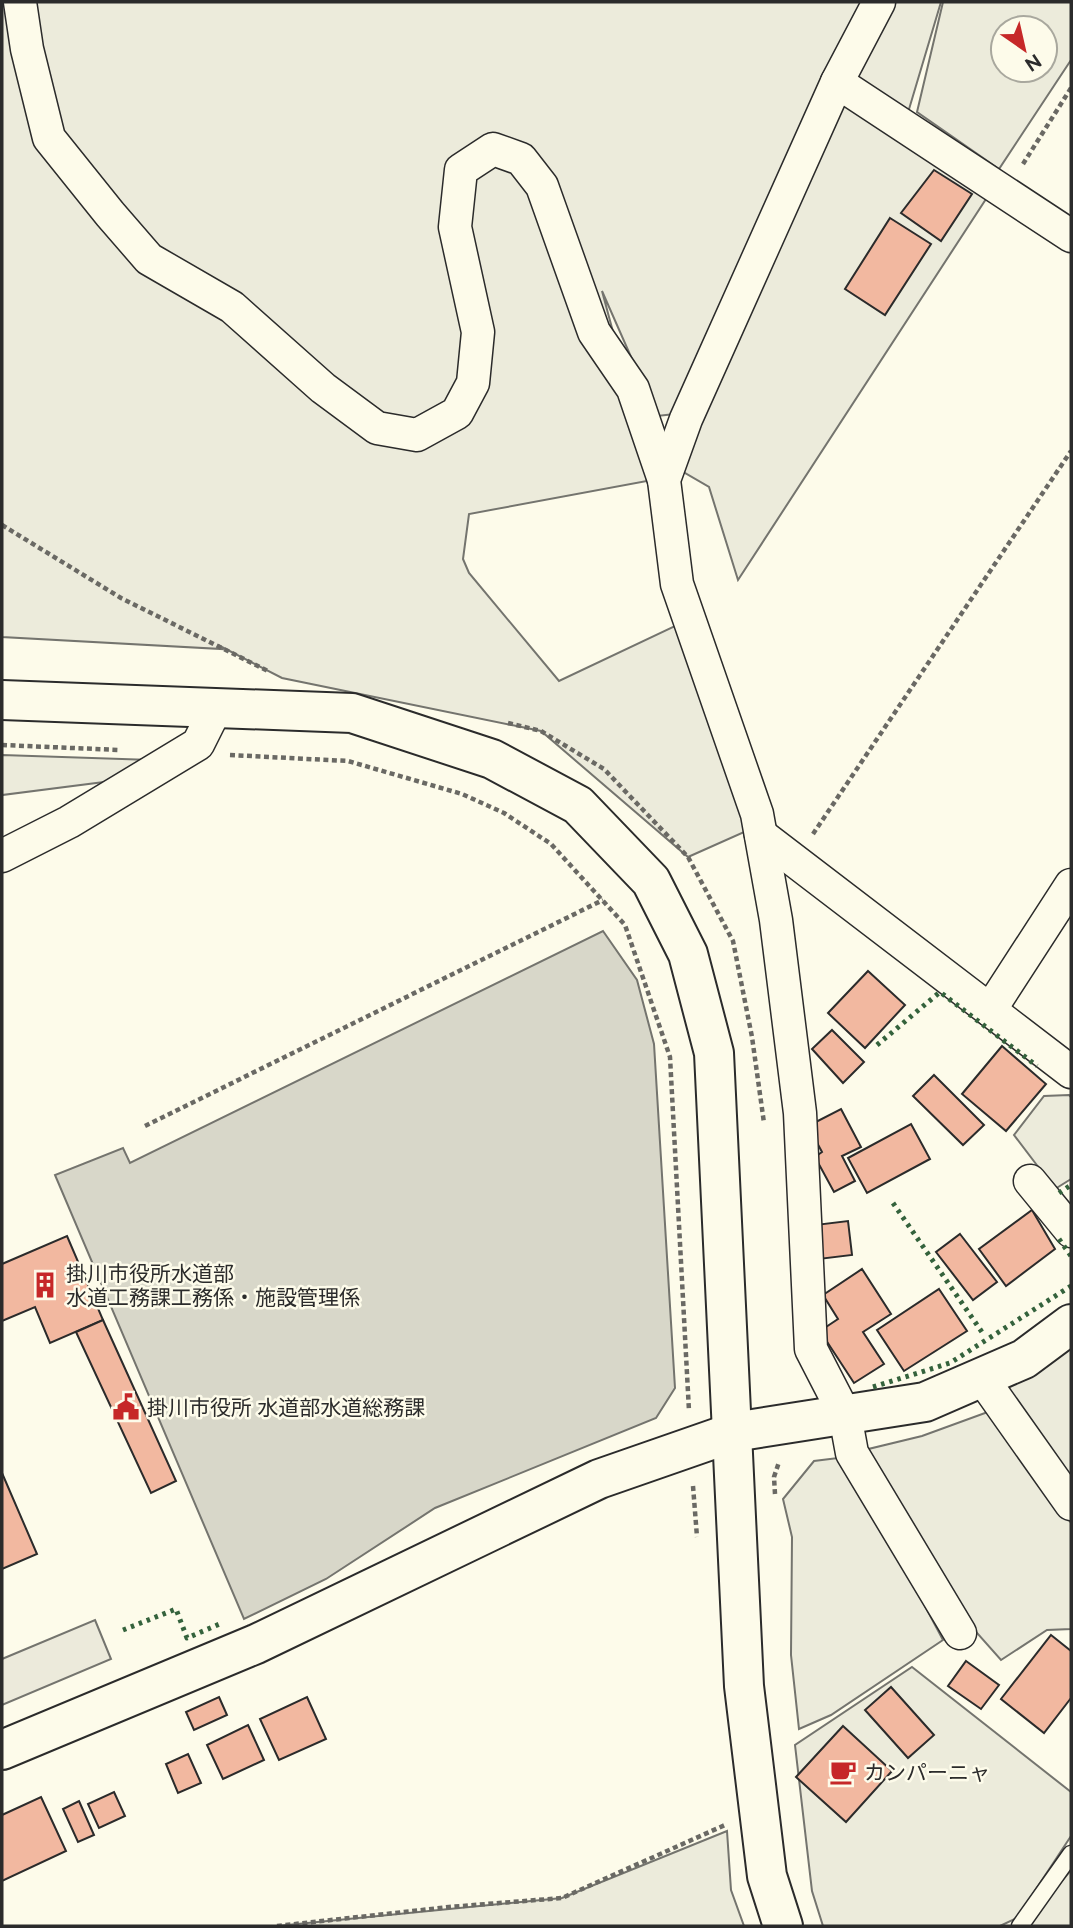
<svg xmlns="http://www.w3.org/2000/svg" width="1073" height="1928" font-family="Raleway,'Noto Sans JP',sans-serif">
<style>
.green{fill:#ecebdb;stroke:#74746e;stroke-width:2;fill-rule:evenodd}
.parking{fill:#eceadb;stroke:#74746e;stroke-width:2}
.water{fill:#d8d7c9;stroke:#74746e;stroke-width:2}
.building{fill:#f2b8a0;stroke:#2b2b2b;stroke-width:2}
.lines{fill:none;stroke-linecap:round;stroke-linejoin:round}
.lane-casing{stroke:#2b2b2b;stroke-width:19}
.street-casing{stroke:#2b2b2b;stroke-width:35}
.secondary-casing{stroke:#2b2b2b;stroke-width:42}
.path{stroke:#6a6964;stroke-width:4.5;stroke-dasharray:5 3.5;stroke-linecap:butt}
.lane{stroke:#fdfbea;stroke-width:16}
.street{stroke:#fdfbea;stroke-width:32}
.secondary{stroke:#fdfbea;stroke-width:38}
.hedge{stroke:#34623c;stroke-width:5;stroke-dasharray:3.5 5;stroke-linecap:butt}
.labels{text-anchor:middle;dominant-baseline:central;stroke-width:5;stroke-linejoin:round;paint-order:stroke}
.poi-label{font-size:21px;fill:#2b2b2b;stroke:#fdfbea;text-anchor:start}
</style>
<rect width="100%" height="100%" fill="#fdfbea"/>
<g class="green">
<path d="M2,2H941L904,126L837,82L675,414L657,416L602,291L626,380L647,481L469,514L463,559L469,573L559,681L677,625L751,829L688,857L541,731L282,678L218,645L222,649L2,637Z"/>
<path d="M943,2H1071V60L999,169L917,112ZM1003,28H1045V70H1003Z"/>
<path d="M837,91L986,199L738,580L709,487L680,470Z"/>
<path d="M2,755L152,760L104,782L2,795Z"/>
<path d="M1069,1095L1071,1097V1179L1055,1189L1014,1135L1044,1096Z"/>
<path d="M1071,1340V1492L991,1383Z"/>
<path d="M996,1409L1071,1523V1629L1047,1630L1001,1660L969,1624L852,1453L922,1436Z"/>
<path d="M846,1457L943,1640L831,1715L799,1729L791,1655L792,1537L783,1499L814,1461Z"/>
<path d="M912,1667L1071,1792V1836L1017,1918L1000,1926H823L812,1891L795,1745Z"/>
<path d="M727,1831L731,1890L744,1926H277L562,1898Z"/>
<path d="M1071,1870V1926H1024Z"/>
</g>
<path class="parking" d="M95,1620L111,1659L2,1705V1659Z"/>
<path class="water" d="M603,931L637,980L654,1044L675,1388L656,1418L435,1508L326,1579L244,1619L55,1175L123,1148L130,1163Z"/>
<g class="building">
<path d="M934,170L972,194L941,241L901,213Z"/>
<path d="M890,218L931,244L885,315L845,289Z"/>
<path d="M868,971L905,1005L865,1048L828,1013Z"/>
<path d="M832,1030L864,1062L843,1083L812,1049Z"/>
<path d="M1002,1046L1046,1084L1006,1131L962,1094Z"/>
<path d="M934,1075L984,1125L963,1145L913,1096Z"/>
<path d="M841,1109L861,1147L842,1156L855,1181L834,1192L815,1157L822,1152L808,1126Z"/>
<path d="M911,1124L930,1159L867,1193L848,1158Z"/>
<path d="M1032,1210L1055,1249L1006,1286L979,1249Z"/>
<path d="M848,1221L852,1255L819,1259L815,1225Z"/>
<path d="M960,1234L997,1282L973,1300L936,1252Z"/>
<path d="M67,1236L103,1320L50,1343L35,1307L2,1321V1264Z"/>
<path d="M862,1269L891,1314L863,1332L884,1364L854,1383L820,1331L838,1319L823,1295Z"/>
<path d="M939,1289L967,1331L904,1371L877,1330Z"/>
<path d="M103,1320L176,1481L151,1493L76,1332Z"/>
<path d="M2,1473L37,1554L2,1569Z"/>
<path d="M1051,1635L1071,1651V1698L1044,1733L1001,1699Z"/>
<path d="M966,1661L999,1685L981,1709L948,1686Z"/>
<path d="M891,1687L934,1735L908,1758L865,1710Z"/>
<path d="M219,1697L227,1715L194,1730L186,1712Z"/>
<path d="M307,1697L326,1739L279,1760L260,1719Z"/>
<path d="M248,1725L264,1760L223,1779L207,1745Z"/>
<path d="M843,1726L892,1771L846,1822L796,1777Z"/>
<path d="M188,1754L201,1783L178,1793L166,1764Z"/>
<path d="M114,1792L125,1816L99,1828L88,1804Z"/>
<path d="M41,1797L66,1851L2,1881V1815Z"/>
<path d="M79,1801L94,1835L78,1842L63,1809Z"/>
</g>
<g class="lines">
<g class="lane-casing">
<path id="lane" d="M1020,1926L1071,1854"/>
</g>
<g class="street-casing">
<g id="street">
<path d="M20,2L27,49L49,138L110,214L149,259L232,307L323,388L377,428L417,435L457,413L473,383L478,332L455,227L461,170L493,149L521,159L542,186L594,332L633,389L664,480"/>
<path d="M879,2L837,82L686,419L664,480L677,584L757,814L776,920L800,1113L811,1349L845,1415L852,1453L960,1633"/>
<path d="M837,82L1071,236"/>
<path d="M761,835L1071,1072"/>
<path d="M2,856L69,822L198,744L216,708"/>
<path d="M990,1010L1071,885"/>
<path d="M1030,1181L1071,1231"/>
<path d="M982,1378L1071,1504"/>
</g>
</g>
<g class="secondary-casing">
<g id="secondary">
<path d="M2,700L352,713L492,759L578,805L651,881L688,954L714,1053L744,1686L767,1876L783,1926"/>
<path d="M2,1750L256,1644L599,1479L734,1432L925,1402L1024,1359L1071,1324"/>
</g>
</g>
<g class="path">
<path d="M1023,164L1071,88"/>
<path d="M2,525L121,598L270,672"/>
<path d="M508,723L541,731L604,769L688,857L733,941L752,1037L764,1123"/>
<path d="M2,745L120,750"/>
<path d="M230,755L348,761L462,794L504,813L551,844L625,925L670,1057L689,1411"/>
<path d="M813,834L1071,451"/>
<path d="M145,1126L603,900"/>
<path d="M693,1486L697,1537"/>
<path d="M775,1494L774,1477L779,1462"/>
<path d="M277,1926L449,1907L562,1898L725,1825"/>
</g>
<use href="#lane" class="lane"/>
<use href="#street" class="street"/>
<use href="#secondary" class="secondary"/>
<g class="hedge">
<path d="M877,1045L940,992L1037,1066"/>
<path d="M1059,1193L1071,1185"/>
<path d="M893,1203L984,1335"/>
<path d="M1059,1239L1071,1256"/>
<path d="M873,1387L950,1363L1071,1286"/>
<path d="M123,1630L176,1609L187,1638L222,1623"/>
</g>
</g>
<defs>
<g id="building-bare" transform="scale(2.1)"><path d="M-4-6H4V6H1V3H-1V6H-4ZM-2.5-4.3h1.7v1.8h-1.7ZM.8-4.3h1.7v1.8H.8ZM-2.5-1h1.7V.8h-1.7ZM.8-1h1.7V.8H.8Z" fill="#c62828" stroke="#fdfbea" stroke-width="2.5" paint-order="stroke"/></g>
<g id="civic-bare" transform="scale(2.1)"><path d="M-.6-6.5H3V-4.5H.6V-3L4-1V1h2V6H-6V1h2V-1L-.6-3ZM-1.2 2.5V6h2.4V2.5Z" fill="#c62828" stroke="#fdfbea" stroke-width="2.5" paint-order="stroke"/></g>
<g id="cafe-bare" transform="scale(2.1)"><path d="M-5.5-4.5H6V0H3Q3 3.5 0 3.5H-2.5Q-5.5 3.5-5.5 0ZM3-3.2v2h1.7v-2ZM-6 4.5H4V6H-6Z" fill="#c62828" stroke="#fdfbea" stroke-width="2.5" paint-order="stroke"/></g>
</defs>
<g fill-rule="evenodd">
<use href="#building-bare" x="45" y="1285"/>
<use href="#civic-bare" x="126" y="1407"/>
<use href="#cafe-bare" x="843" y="1772"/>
</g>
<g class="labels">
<g class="poi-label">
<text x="66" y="1273">掛川市役所水道部<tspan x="66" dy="24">水道工務課工務係・施設管理係</tspan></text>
<text x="147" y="1407">掛川市役所 水道部水道総務課</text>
<text x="864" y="1772">カンパーニャ</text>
</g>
</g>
<rect width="1073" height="1928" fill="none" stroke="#2b2b2b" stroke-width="7"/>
<g transform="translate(1024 49) rotate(146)"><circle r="33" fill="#fdfbea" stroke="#a9a89e" stroke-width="2"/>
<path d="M0-5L12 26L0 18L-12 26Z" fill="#c62828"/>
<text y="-10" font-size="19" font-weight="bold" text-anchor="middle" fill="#2b2b2b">N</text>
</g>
</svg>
